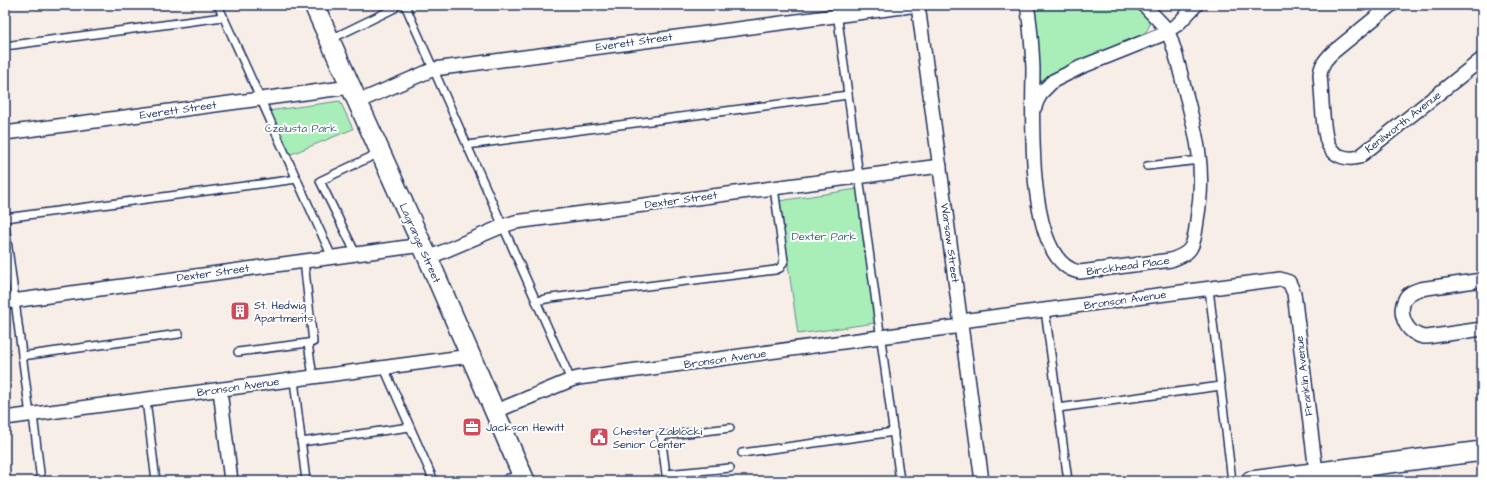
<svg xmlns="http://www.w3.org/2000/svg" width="1487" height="486" font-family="'Architects Daughter',sans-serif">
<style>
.green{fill:#a9eeb9;stroke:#628e8c}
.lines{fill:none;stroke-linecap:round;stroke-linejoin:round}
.lane-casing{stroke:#1b2f5e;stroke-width:10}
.street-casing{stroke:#1b2f5e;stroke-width:16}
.secondary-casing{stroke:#1b2f5e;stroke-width:22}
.lane{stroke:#fff;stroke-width:7}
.street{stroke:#fff;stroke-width:13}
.secondary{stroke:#fff;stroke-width:19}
.labels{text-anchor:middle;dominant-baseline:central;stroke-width:4;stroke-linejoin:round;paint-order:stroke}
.street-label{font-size:11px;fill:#1b2f5e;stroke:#fff}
.park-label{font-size:11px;fill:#3e5f75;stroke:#fff}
.poi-label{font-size:11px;fill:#1b2f5e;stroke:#fff;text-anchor:start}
</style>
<rect width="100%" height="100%" fill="#f8eee8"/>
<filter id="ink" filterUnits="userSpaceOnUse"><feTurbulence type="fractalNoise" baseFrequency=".025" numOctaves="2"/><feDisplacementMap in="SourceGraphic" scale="8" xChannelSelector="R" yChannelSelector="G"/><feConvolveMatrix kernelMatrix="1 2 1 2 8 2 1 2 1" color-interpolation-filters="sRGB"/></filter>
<g filter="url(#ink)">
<g class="green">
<path d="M1032,5H1138C1147,16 1157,24 1141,36L1040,81L1038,80Z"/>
<path d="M340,101L353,129L289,155L268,111Z"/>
<path d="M857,189L875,323L798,334L779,201Z"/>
</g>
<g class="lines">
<g class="lane-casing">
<g id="lane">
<path d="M218,5L332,257"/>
<path d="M405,5L571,380"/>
<path d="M836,5L900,481"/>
<path d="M329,40L395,8"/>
<path d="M5,46L223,17"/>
<path d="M467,145L848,95"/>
<path d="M1147,166L1200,160"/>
<path d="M5,218L297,179"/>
<path d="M5,225L30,415"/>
<path d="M356,254L320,181L379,153"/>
<path d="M304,261L313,342L308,343"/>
<path d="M1209,289L1232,481"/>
<path d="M536,301L551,298L775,270L780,268L784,261L774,188"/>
<path d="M1045,310L1068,481"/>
<path d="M238,352L308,343L313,377"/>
<path d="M22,356L179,334"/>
<path d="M384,368L434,481"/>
<path d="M294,380L306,481"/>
<path d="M146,400L156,481"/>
<path d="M1058,408L1221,386"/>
<path d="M33,415L41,481"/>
<path d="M730,428L661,436L666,474L730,468"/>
<path d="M301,442L410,427"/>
<path d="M742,453L894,432"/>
</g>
</g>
<g class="street-casing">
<g id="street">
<path d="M918,5L982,481"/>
<path d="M1027,5C1031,26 1032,47 1033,68C1033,111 1024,264 1080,272L1171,260C1178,257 1187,255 1191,247C1195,240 1196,228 1197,220C1206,170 1197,135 1184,87C1180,70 1176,53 1170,37L1163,25L1144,5"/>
<path d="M1391,5L1332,53C1325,60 1321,65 1320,75C1322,91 1322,134 1329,146C1335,157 1348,160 1359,157L1482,59"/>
<path d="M357,102L434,69L918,5"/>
<path d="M1035,107L1037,101L1042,92L1053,81L1081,67L1161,35L1178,24L1196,5"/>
<path d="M5,133L350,87"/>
<path d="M428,258L503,226L515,222L940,166"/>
<path d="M1482,280L1420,289C1414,291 1408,293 1405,299C1398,312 1405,330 1418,335C1421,337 1424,337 1427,337L1482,329"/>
<path d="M5,302L422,245"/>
<path d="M961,321L1280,279L1289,282L1294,293L1316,472"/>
<path d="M220,390L231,481"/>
<path d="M494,412L571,380L578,378L961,326"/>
<path d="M5,418L470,356"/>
<path d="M509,481L524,479"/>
</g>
</g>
<g class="secondary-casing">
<g id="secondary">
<path d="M314,5L428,258L525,481"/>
<path d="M1251,481L1482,451"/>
</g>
</g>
<use href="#lane" class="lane"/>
<use href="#street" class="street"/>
<use href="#secondary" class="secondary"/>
</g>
</g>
<defs>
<g id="building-square" transform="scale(1)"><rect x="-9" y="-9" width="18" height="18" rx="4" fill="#d1495b" stroke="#fff"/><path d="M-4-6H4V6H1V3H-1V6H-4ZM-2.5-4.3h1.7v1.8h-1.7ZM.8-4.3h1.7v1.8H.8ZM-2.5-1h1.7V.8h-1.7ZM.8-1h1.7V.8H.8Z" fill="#fff"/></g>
<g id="office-square" transform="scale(1)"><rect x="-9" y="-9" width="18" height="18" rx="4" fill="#d1495b" stroke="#fff"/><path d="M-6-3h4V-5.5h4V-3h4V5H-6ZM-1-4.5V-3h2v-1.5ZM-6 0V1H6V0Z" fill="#fff"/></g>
<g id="civic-square" transform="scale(1)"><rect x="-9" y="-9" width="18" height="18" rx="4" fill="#d1495b" stroke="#fff"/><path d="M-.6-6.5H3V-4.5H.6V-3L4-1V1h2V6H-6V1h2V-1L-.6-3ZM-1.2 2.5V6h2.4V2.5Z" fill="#fff"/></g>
</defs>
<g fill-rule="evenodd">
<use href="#building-square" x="240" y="311"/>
<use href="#office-square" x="472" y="427"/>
<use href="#civic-square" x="599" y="437"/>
</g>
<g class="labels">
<g class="street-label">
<text transform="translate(634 42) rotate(-8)">Everett Street</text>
<text transform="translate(178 110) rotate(-8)">Everett Street</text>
<text transform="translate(1403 122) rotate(-38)">Kenilworth Avenue</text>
<text transform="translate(681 200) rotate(-8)">Dexter Street</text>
<text transform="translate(420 243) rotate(66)">Lagrange Street</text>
<text transform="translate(950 243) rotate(82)">Warsaw Street</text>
<text transform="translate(1128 266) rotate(-8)">Birckhead Place</text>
<text transform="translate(213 273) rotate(-8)">Dexter Street</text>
<text transform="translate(1125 300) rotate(-8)">Bronson Avenue</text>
<text transform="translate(725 359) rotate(-8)">Bronson Avenue</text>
<text transform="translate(1304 376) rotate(-97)">Franklin Avenue</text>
<text transform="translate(238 387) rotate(-8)">Bronson Avenue</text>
</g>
<g class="park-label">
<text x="301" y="128">Czelusta Park</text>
<text x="824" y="236">Dexter Park</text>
</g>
<g class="poi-label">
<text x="254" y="305">St. Hedwig<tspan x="254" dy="13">Apartments</tspan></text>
<text x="486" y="427">Jackson Hewitt</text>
<text x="613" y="431">Chester Zablocki<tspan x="613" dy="13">Senior Center</tspan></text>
</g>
</g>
<rect width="1487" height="486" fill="none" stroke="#fff" stroke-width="20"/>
<rect x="10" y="10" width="1467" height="466" fill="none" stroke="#1b2f5e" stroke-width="1.5" filter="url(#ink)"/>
</svg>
